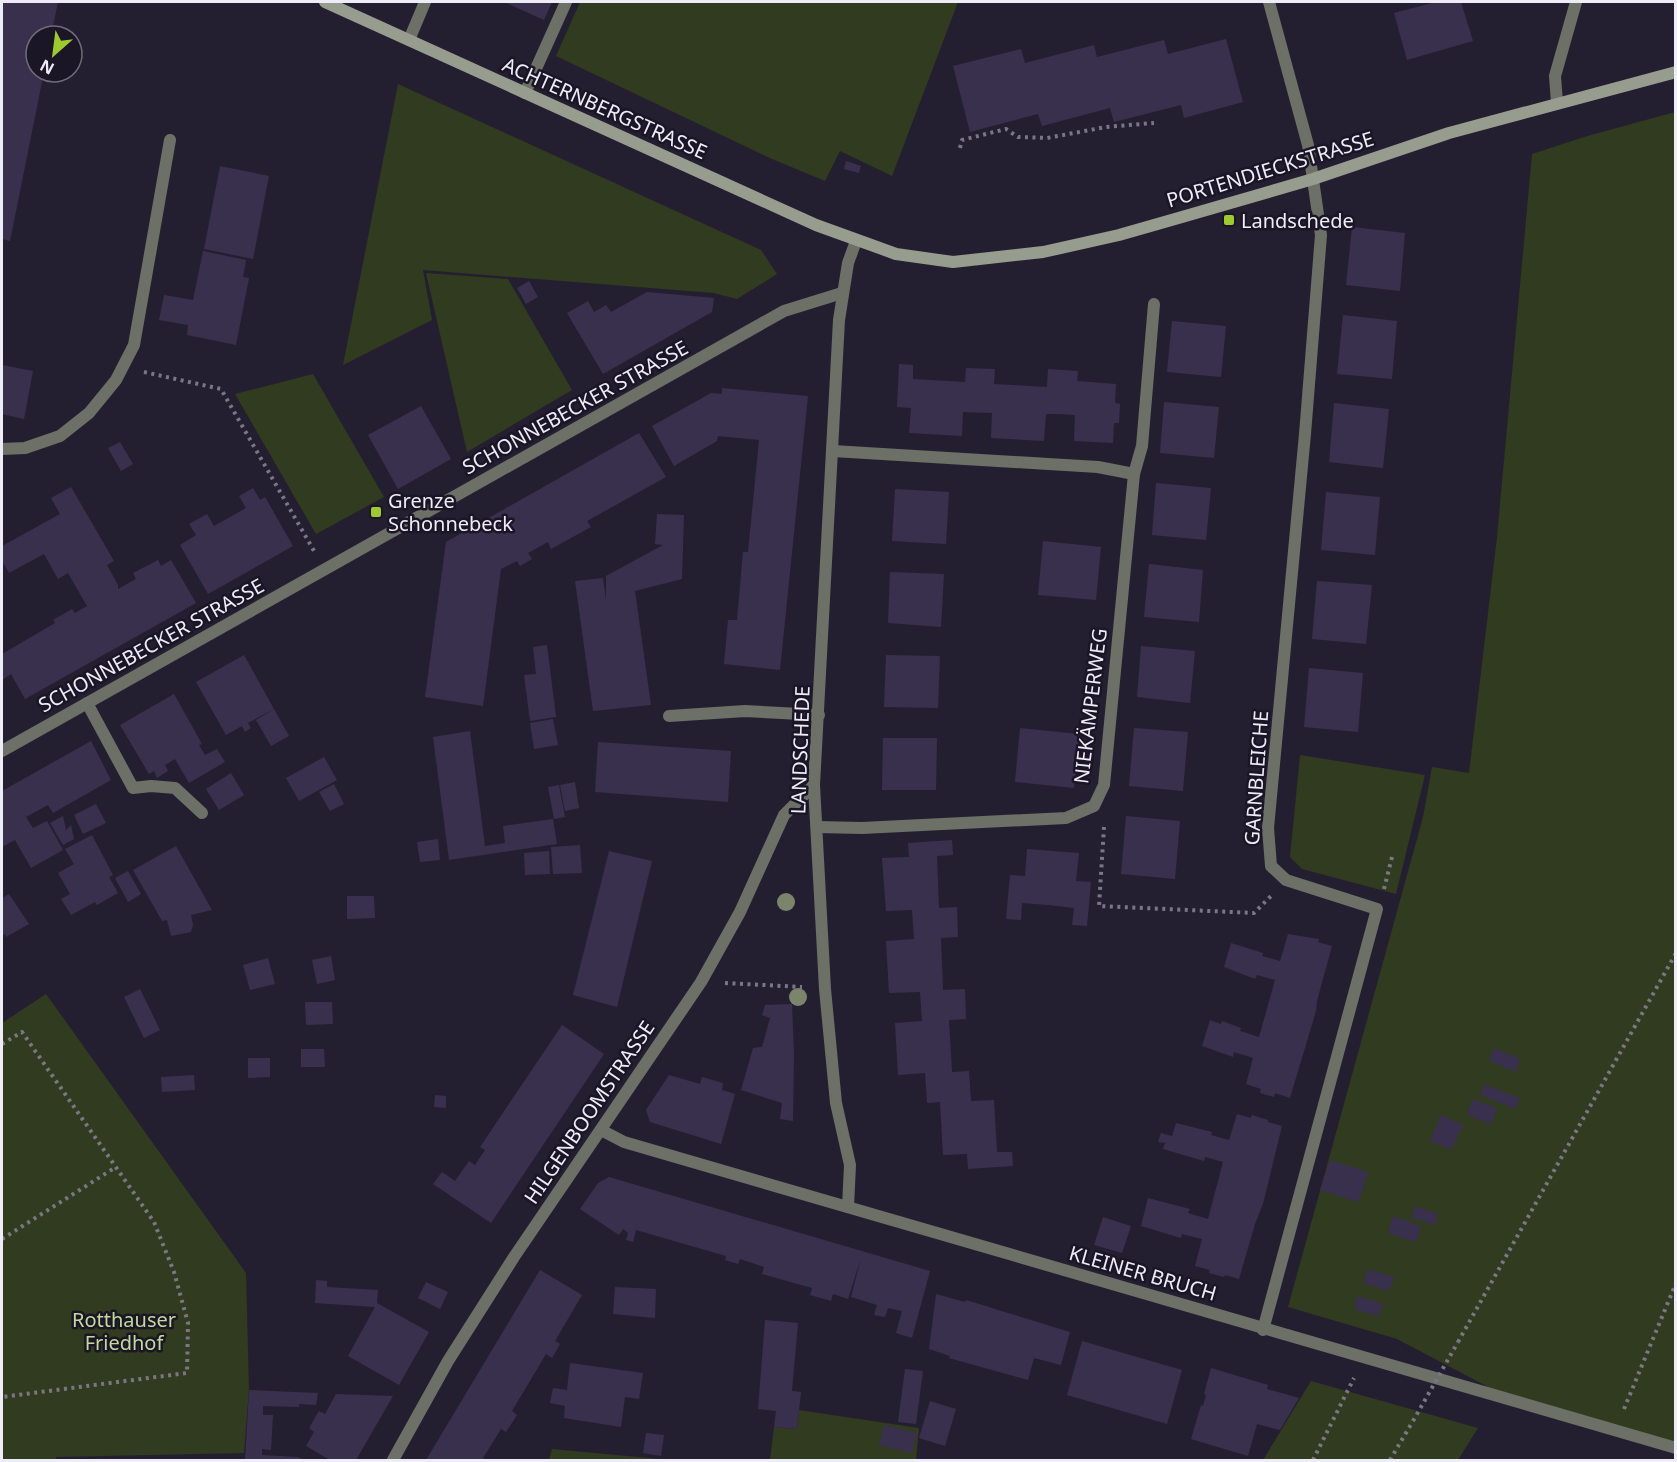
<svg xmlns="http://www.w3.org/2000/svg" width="1677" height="1462" font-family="'Noto Sans',sans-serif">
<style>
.green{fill:#313b1f}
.building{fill:#39304e}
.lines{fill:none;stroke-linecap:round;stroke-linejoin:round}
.path{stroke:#7a7785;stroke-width:4;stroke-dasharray:3 4.5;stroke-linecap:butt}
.lane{stroke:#6c7067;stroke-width:12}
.street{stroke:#6c7067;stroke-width:12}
.secondary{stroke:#969c8e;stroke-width:12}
.path-bridge{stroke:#7a7785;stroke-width:4;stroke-dasharray:3 4.5;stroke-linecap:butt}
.tree{fill:#7b856c}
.poi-dot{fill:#9dca31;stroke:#1b1626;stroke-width:2}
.labels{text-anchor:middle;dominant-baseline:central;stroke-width:5;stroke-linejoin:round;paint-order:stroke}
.street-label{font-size:20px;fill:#eeecf7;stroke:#1b1626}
.poi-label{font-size:20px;fill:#eeecf7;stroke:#1b1626;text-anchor:start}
.park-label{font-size:20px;fill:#c2d99d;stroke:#1b1626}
</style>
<rect width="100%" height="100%" fill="#241f30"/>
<g class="green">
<path d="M580,2H958L892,176L840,151L825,181L772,159L556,56Z"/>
<path d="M398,84L761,250L777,274L737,299L714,293L423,270L432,320L343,365Z"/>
<path d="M1675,112V1443L1492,1389L1397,1339L1288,1307L1423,817L1432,767L1469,773L1497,537L1532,154L1584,137Z"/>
<path d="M426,273L508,279L572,390L467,452Z"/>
<path d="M313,374L384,497L316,534L235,394Z"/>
<path d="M1300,755L1425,775L1396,894L1302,869L1290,857Z"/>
<path d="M46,994L246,1273L249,1389L244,1453L56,1457V1460H2V1023Z"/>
<path d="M1311,1381L1478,1428L1458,1460H1263Z"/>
<path d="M799,1410L919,1428L916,1460H770L774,1427L797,1429Z"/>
<path d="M552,1449L660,1459L721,1460H549Z"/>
</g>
<g class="building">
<path d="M3,2H58L51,36H36V72H44L10,241L2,239V10Z"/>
<path d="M504,2H552L544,20Z"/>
<path d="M1436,2H1461L1473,41L1407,60L1394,13Z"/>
<path d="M1226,39L1243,102L1184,118L1181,105L1114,122L1110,108L1042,126L1038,114L970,132L953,66L1021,49L1025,63L1094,45L1097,57L1164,40L1168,54Z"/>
<path d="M846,161L861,166L859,173L844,169Z"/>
<path d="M220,166L269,176L253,259L204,249Z"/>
<path d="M1352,227L1405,233L1400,291L1346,285Z"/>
<path d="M203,251L246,260L243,277L249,278L236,345L187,335L188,325L159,320L164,295L193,300Z"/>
<path d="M529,281L538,297L526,304L517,288Z"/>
<path d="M647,292L714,298L712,312L603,374L567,313L588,301L594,312L606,305L611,312Z"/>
<path d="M1343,315L1397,321L1392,379L1337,374Z"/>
<path d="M1172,321L1226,326L1221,377L1167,372Z"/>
<path d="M899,364L913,365V379L965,382L966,368L995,369L994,384L1047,387L1048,369L1078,371L1077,381L1116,384L1115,403L1120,404L1119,423H1114L1113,443L1074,441L1075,415L1060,414H1046L1044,441L991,438L992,413L963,412L962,436L909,433L911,408L897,407Z"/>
<path d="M2,365L33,371L24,419L2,414Z"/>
<path d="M722,388L808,396L780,670L724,664L728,620H737L743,552H748L759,440L718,436L717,441L674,466L652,426L711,393L722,394Z"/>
<path d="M1164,402L1219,407L1214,458L1160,453Z"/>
<path d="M1334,403L1389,409L1383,468L1329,462Z"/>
<path d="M421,406L451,459L398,489L368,435Z"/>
<path d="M639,433L666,477L587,521L591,527L551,549L548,542L528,553L532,559L520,566L517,561L501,569L483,706L425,697L446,542Z"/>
<path d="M120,442L133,464L121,471L108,448Z"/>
<path d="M1156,483L1211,488L1206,540L1152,535Z"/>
<path d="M71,487L114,561L107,565L118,585V589L136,579L133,573L158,560L161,566L171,560L196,603L25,699L11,674L2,680V654L55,623L53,620L72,609L75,613L87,606L68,573L58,579L44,554L9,573L2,561V546L60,514L51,498Z"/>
<path d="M253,488L260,500L265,497L293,546L208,594L180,545L196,535L189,524L207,514L214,526L246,508L239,496Z"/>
<path d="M895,489L949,492L946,544L892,541Z"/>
<path d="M1326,492L1380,497L1375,555L1321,550Z"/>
<path d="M657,514L684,515L682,579L635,591L651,705L593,711L575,581L603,578L606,600V576L663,545L655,544Z"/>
<path d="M1043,541L1101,547L1096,600L1038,595Z"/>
<path d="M1149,564L1203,570L1199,622L1144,617Z"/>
<path d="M890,572L944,574L941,627L888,623Z"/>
<path d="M1317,581L1372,585L1366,644L1312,639Z"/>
<path d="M547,645L556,717L530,721L524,675L536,674L533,647Z"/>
<path d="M1141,646L1195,651L1190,703L1137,697Z"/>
<path d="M244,655L274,709L248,723L251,728L245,732L242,726L226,735L196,682Z"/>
<path d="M886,655L940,656L938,708L884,707Z"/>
<path d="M1309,668L1363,673L1358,732L1304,727Z"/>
<path d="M174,694L202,744L199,745L205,755L217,749L225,762L189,783L175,759L165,765L168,771L157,778L154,771L149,774L120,725Z"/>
<path d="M274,709L289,736L271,746L256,720Z"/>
<path d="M553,719L558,745L534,749L530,723Z"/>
<path d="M1020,728L1079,734L1074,788L1015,782Z"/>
<path d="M1134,728L1188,732L1183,791L1129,786Z"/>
<path d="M470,731L485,846L505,843L503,826L553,819L557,844L449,860L433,737Z"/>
<path d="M883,738H937L936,790H882Z"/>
<path d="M91,741L111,780L53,813L48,805L26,817L33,828L47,821L63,850L31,868L15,840L2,847V791Z"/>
<path d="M598,742L731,751L728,802L595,792Z"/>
<path d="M324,757L337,780L299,801L286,778Z"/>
<path d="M231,773L244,795L219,810L206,789Z"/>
<path d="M575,782L579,808L565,811L560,785Z"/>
<path d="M334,784L344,804L330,811L319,792Z"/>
<path d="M559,785L565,817L554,819L548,787Z"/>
<path d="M96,804L106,823L83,834L74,815Z"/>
<path d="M63,816L66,830L71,825L74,839L63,845L50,823Z"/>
<path d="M1126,816L1180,821L1175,879L1121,874Z"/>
<path d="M92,835L113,875L109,877L118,893L97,905L95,902L71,915L61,899L70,894L58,873L74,864L65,849Z"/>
<path d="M438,839L440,860L420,862L417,842Z"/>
<path d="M952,840L953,855L937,856L939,908L957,907L958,937L941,938L943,990L965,989L966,1019L949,1020L952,1072L969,1071L971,1101L994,1100L997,1152H1012L1013,1166L968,1169L967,1154L943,1155L940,1102L927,1103L925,1073L898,1075L895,1023L922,1021L920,992L889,993L886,941L914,939L912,910L886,911L882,858L909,857L908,843Z"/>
<path d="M580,845L582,873L553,874L551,847Z"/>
<path d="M176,846L212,910L191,915L193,925L191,932L171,936L167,920L162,921L133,870Z"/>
<path d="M1027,849L1079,853L1076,881L1091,882L1087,926L1072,925L1074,908L1048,905L1022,903L1021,920L1006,919L1010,875L1025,876Z"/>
<path d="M549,851L550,874L525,875L524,853Z"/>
<path d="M609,851L652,861L617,1007L573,995Z"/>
<path d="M128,871L141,894L128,902L115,878Z"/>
<path d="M9,894L29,924L6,937L5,934L2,936V898Z"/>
<path d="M347,896H374L375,918L347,919Z"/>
<path d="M1288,934L1319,939L1318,942L1332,946L1317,1001L1316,1011L1290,1098L1275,1093L1274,1097L1260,1093L1261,1089L1246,1084L1253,1058L1234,1052L1233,1057L1202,1046L1210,1020L1221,1024L1222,1021L1241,1028L1240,1031L1259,1037L1275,980L1257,975L1255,979L1224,967L1231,943L1263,953L1262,956L1280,961Z"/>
<path d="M331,956L335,980L317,984L312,960Z"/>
<path d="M268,958L275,984L250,990L243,965Z"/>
<path d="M140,989L160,1030L144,1038L124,997Z"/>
<path d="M305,1002H332L333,1024L306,1025Z"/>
<path d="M792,1004L794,1054L793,1121L780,1119L782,1103L741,1090L753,1048L762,1047L770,1018L762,1015L765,1005Z"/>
<path d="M562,1025L604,1054L491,1223L433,1184L442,1172L455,1181L469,1161L475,1165L485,1150L480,1147Z"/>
<path d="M1494,1048L1520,1059L1516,1072L1489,1061Z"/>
<path d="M301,1049H324L325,1067H301Z"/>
<path d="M248,1058H270V1077L248,1078Z"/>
<path d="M194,1075L195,1090L162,1092L161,1077Z"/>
<path d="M669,1075L700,1084L702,1077L723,1083L722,1090L735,1094L721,1144L650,1122L646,1110Z"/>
<path d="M1484,1084L1520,1098L1515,1109L1480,1095Z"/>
<path d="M435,1095L446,1096V1108L434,1107Z"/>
<path d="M1473,1099L1497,1108L1491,1124L1467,1115Z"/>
<path d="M1237,1114L1251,1118L1252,1115L1268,1120V1122L1282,1126L1263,1204L1255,1224L1239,1279L1225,1275L1224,1277L1209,1273L1210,1270L1195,1266L1202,1239L1182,1234L1181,1238L1141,1226L1148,1198L1190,1209L1188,1213L1208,1219L1223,1162L1205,1157L1204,1161L1163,1149L1165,1143L1158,1142L1161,1133L1172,1136L1176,1123L1212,1132L1211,1135L1229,1140Z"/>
<path d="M1441,1115L1463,1125L1451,1150L1430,1141Z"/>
<path d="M1330,1160L1368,1172L1359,1202L1320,1190Z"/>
<path d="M609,1177L930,1271L912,1338L896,1333L902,1311L888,1308L885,1317L874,1315L877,1305L851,1297L861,1258L848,1299L833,1294L831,1301L810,1295L812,1288L762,1274L764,1267L740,1259L738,1264L725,1260L726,1256L636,1230L633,1242L626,1240L628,1233L623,1229L619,1235L580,1209L598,1183Z"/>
<path d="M1415,1206L1438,1214L1435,1225L1411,1217Z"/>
<path d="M1393,1216L1421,1226L1416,1242L1388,1233Z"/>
<path d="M1103,1217L1131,1226L1122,1253L1094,1245Z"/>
<path d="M1368,1269L1394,1277L1389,1291L1363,1283Z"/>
<path d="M540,1270L582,1295L555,1341L560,1344L552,1358L546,1354L512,1411L517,1415L506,1432L501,1429L483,1458L488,1460H426Z"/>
<path d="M316,1280L327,1281V1287L378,1290L377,1303L429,1332L399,1385L348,1356L375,1307L315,1303Z"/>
<path d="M426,1282L448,1292L440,1309L418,1298Z"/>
<path d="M615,1287L656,1289L655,1318L613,1314Z"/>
<path d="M936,1294L965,1302L966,1300L1070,1332L1061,1365L1034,1358L1028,1380L949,1358L950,1356L929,1349Z"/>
<path d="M1358,1296L1383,1304L1379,1316L1354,1309Z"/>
<path d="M765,1320L798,1323L792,1391L801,1392L797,1429L774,1427L776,1411L758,1409Z"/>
<path d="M1082,1341L1182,1370L1167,1424L1067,1395Z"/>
<path d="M570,1363L643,1373L639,1399L625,1397L621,1427L564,1418L565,1406L550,1403L553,1388L567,1390Z"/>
<path d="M1211,1368L1268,1385L1267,1389L1299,1398L1280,1430L1257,1424L1248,1456L1191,1439L1201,1405L1203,1406L1206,1395L1204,1394Z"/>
<path d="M905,1369L923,1371L916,1424L898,1422Z"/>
<path d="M249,1390L318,1393L316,1405L299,1404V1407L263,1406V1415H273L271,1450L262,1449V1455L298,1457L304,1460H245Z"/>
<path d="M336,1394L393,1396L356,1460H330L306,1446L314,1432L309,1428L319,1411L325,1414Z"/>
<path d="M930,1401L956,1409L945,1446L919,1438Z"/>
<path d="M884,1425L917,1433L912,1453L879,1445Z"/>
<path d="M646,1433L664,1435L661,1456L643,1453Z"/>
</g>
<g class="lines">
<g class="path">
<path d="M960,148L962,140L1006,129L1018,137L1047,138L1106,127L1154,123"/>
<path d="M144,372L221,389L314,551"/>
<path d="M1104,827L1099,906L1254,913L1272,895"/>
<path d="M1384,889L1392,857"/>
<path d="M725,983L802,987"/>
<path d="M2,1044L22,1032L154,1222L174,1272L188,1323L187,1373L2,1397"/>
<path d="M2,1239L116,1167"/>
<path d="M1458,1342L1676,953"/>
<path d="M1624,1409L1676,1283"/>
<path d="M1313,1460L1354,1378"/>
<path d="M1390,1460L1413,1421"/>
</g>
<g class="lane">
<path d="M409,40L425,2"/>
<path d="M525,93L566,2"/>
<path d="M87,703L133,788L151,786L175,788L202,813"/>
<path d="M669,716L745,711L819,715"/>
</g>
<g class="street">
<path d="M1557,103L1555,76L1576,2"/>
<path d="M2,449L25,448L60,436L89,413L116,380L134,345L170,140"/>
<path d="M1134,474L1142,446L1154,304"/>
<path d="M2,751L784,311L842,293"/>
<path d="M817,827L862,828L1066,818L1094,806L1104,785L1134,474L1098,467L833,451"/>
<path d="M601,1130L624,1142C975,1243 1325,1347 1676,1448"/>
<path d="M848,1207L850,1165L836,1103L825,989L814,785L839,320L848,263L856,241"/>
<path d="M1263,1330L1377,909L1286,880L1271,866L1268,828L1305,434L1321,235L1308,145L1269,2"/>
<path d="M393,1460L448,1361L514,1257L701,982L740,912L784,815L814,785"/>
</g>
<path class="secondary" d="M325,2L816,225L896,254L953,262L1043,252L1119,235L1182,217L1313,179L1449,133L1676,72"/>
<path class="path-bridge" d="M1413,1421L1458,1342"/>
</g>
<g class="tree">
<circle cx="786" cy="902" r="9"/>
<circle cx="798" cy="997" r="9"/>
</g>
<g class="poi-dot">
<rect x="1223" y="214" width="12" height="12" rx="3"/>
<rect x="370" y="506" width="12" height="12" rx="3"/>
</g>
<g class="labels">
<g class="street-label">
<text transform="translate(605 108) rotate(24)">ACHTERNBERGSTRASSE</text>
<text transform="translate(1270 169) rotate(-17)">PORTENDIECKSTRASSE</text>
<text transform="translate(575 407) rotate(-29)">SCHONNEBECKER STRASSE</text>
<text transform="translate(151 645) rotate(-29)">SCHONNEBECKER STRASSE</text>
<text transform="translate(1090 706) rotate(-83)">NIEKÄMPERWEG</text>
<text transform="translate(800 750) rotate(-88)">LANDSCHEDE</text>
<text transform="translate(1256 778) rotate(-86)">GARNBLEICHE</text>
<text transform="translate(589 1112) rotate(-56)">HILGENBOOMSTRASSE</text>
<text transform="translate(1143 1273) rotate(16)">KLEINER BRUCH</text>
</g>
<g class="poi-label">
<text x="1241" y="220">Landschede</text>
<text x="388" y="500">Grenze<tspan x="388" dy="23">Schonnebeck</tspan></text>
</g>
<g class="park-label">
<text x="124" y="1319">Rotthauser<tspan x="124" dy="23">Friedhof</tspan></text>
</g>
</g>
<rect width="1677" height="1462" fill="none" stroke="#eeecf7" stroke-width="6"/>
<g transform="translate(54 54) rotate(208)"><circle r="28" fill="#1b1626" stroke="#6f6c7a" stroke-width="1.5"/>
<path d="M0-4.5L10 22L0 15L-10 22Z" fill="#9dca31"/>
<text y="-9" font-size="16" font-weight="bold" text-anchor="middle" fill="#eeecf7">N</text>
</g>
</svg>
